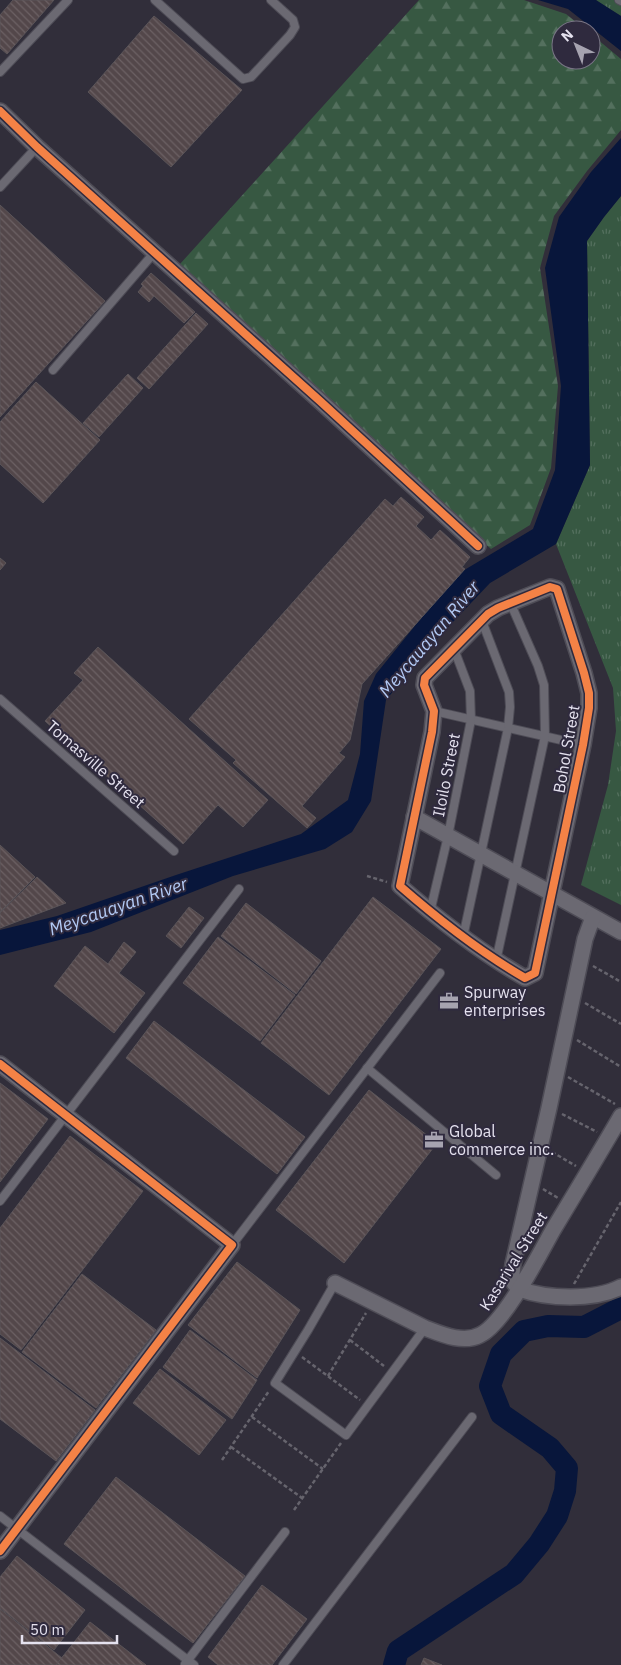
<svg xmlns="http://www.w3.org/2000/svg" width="621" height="1665" font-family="'IBM Plex Sans',sans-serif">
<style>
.grass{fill:url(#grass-tufts)}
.forest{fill:url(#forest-firs)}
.water{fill:#08163b}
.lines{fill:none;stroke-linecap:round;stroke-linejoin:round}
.river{stroke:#08163b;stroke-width:22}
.building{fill:url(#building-back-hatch);stroke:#5a5458}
.service-casing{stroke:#4e4c56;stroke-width:10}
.minor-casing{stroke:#4e4c56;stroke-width:18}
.path{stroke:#66646d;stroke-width:2.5;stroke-dasharray:4 2.5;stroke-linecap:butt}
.service{stroke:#6b6972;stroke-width:8}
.minor{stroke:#6b6972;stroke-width:15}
.cycleway-casing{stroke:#2f2a3e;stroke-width:11}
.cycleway{stroke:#f48246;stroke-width:8}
.labels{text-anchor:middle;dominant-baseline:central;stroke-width:4;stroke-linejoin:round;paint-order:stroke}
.street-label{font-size:16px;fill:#e5e2ef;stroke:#2f2a3e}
.poi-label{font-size:16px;fill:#e5e2ef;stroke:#2f2a3e;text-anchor:start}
.water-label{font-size:18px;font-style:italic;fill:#b2c9f4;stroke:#2f2a3e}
</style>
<defs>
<pattern id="grass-tufts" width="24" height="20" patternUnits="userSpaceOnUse" patternTransform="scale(1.25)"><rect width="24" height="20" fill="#375842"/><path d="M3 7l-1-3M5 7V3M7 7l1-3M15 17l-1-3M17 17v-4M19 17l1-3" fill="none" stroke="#54705e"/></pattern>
<pattern id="forest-firs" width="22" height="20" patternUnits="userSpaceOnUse" patternTransform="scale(1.25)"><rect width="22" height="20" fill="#375842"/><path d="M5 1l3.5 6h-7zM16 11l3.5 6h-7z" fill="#54705e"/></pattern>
<pattern id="building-back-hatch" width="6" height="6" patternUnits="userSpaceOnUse" patternTransform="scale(1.25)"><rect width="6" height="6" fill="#53474a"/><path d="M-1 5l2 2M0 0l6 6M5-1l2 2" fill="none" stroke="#6c6164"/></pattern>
</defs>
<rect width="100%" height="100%" fill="#312e3a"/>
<g class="grass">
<path d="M596,0H621V16L598,2Z"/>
<path d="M621,196V905L581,885L608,785L616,731L613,688L556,544L590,465L587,241L604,217Z"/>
</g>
<path class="forest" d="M419,0H524L566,14L586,30H561V60H591V34L621,59V130L587,171L554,216L540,268L558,386L551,468L530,525L491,549L180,264Z"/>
<g class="water">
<path d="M538,0H596L621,16V51L568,9Z"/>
<path d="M621,138V196L604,217L587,241L590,465L556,544L490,583L432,644L386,700L371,801L352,832L325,849L233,876L91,932L0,955V930L57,916L176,875L301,834L348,800L360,754L364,701L376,674L456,575L533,529L555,470L561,386L545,268L559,217L591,172Z"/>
</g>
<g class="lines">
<path class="river" d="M394,1665L398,1651L514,1574L539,1544L557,1516L565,1491L567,1468L550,1448L501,1414L490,1386L501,1354L524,1331L548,1326L584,1327L621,1308"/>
</g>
<g class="building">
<path d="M13,0H54L7,54L0,48V15Z"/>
<path d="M154,16L242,90L171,167L88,92Z"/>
<path d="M0,205L105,301L0,417Z"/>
<path d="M151,273L195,312L184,323L154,296L149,302L138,292L143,286L141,284Z"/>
<path d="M196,313L208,324L149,389L137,378Z"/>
<path d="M128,374L143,388L99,437L83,423Z"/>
<path d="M36,382L100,440L43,503L0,464V422Z"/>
<path d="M401,497L424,517L416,526L431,540L440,530L470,557L462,567L465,569L362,684L350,740L339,753L345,757L302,806L316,818L307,828L233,763L236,760L189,719L385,499L393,506Z"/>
<path d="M0,558L6,563L0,570Z"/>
<path d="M98,647L268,800L243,827L218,805L183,844L45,721L83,680L74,673Z"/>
<path d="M0,845L35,877L0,912Z"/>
<path d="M37,877L66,903L0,928V913Z"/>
<path d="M373,897L441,949L329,1095L261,1043Z"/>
<path d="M246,903L321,961L296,994L221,936Z"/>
<path d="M189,907L204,918L181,948L166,936Z"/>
<path d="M218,937L295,995L260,1041L183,983Z"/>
<path d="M124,942L136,952L119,973L145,993L114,1033L54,986L85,946L108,964Z"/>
<path d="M154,1021L305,1137L277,1174L126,1058Z"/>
<path d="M0,1083L48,1119L0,1182Z"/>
<path d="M369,1090L437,1143L344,1263L276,1210Z"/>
<path d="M70,1136L143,1191L21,1350L0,1334V1228Z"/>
<path d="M237,1262L300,1310L257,1378L188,1325Z"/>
<path d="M82,1274L156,1330L96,1408L22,1352Z"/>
<path d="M190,1330L257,1380L232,1419L163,1367Z"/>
<path d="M0,1338L95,1410L56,1461L0,1419Z"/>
<path d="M160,1369L226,1420L199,1455L133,1403Z"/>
<path d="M116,1477L245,1576L193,1643L64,1544Z"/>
<path d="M17,1556L85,1610L54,1650L0,1608V1577Z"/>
<path d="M262,1585L307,1619L272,1665H218L208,1657Z"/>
<path d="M0,1609L62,1658L57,1665H0Z"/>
<path d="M90,1622L146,1665H56Z"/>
<path d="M424,1658L442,1665H421Z"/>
</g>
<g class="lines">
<g class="service-casing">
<g id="service">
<path d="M155,0L243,79L251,77L290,35L295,27L293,20L271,0"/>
<path d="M619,0L621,1"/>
<path d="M0,72L68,0"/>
<path d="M0,187L37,147"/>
<path d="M53,370L154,253"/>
<path d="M0,699L174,851"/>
<path d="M434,711L583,745"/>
<path d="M430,912L448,836L471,720L470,691L454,649"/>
<path d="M463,937L508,728L510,707L509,692L482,621"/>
<path d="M496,961L545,736L544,685L538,666L510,602"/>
<path d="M367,1068L496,1175"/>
<path d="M0,1201L239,889"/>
<path d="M232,1245L440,973"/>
<path d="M335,1283L308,1330L275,1383L346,1435L425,1328"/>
<path d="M0,1516L194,1665"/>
<path d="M185,1664L285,1532"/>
<path d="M283,1665L472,1417"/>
</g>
</g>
<g class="minor-casing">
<g id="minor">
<path d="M0,111L37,147L320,401L478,546"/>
<path d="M550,587L557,589L584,673L589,693V708L583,745L535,973L525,978C480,952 439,920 400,886L432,732L434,711L424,685L425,678L488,614L498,608Z"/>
<path d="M414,817L621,932"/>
<path d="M593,917L585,939L549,1108L513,1264L512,1274L514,1283L519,1289C547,1299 594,1301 621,1287"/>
<path d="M0,1064L232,1245L0,1551"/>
<path d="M335,1283L425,1328C441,1334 463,1344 480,1335C504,1324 539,1255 553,1230C576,1192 599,1154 621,1116"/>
</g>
</g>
<g class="path">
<path d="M367,876L387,882"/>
<path d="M593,966L621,982"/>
<path d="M585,1003L621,1024"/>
<path d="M577,1040L621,1067"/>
<path d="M568,1077L615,1104"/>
<path d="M562,1114L597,1132"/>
<path d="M552,1152L576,1166"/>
<path d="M543,1189L558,1198"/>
<path d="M574,1284L621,1202"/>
<path d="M350,1340L384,1366"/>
<path d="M302,1357L360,1400"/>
<path d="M328,1376L366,1313"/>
<path d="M252,1417L323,1469"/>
<path d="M231,1447L302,1498"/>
<path d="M222,1460L269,1391"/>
<path d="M294,1510L341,1443"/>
</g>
<use href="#service" class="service"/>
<use href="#minor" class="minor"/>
<g class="cycleway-casing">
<g id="cycleway">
<path d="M0,111L37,147L320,401L478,546"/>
<path d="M550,587L557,589L584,673L589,693V708L583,745L535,973L525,978C480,952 439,920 400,886L432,732L434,711L424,685L425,678L488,614L498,608Z"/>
<path d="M0,1064L232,1245L0,1551"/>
</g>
</g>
<use href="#cycleway" class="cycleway"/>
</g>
<defs>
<g id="office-bare" transform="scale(1.5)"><path d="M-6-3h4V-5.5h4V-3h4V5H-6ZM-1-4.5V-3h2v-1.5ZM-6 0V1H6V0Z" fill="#a6a3b0" stroke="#2f2a3e" stroke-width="2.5" paint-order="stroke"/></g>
</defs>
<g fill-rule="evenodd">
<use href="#office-bare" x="449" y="1001"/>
<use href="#office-bare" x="434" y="1140"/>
</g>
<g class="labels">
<g class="street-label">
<text transform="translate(566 749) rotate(-80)">Bohol Street</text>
<text transform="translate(96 764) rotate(41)">Tomasville Street</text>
<text transform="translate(446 775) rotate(-79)">Iloilo Street</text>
<text transform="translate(513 1261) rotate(-58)">Kasarival Street</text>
</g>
<g class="poi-label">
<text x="464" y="992">Spurway<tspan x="464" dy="18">enterprises</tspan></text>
<text x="449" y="1131">Global<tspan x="449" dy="18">commerce inc.</tspan></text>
</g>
<g class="water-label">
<text transform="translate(429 639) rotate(-50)">Meycauayan River</text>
<text transform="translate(118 906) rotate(-19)">Meycauayan River</text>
</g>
</g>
<g transform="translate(576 45) rotate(317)"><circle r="24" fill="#2f2a3e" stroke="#787485"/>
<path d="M0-4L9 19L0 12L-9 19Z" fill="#a6a3b0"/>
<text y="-8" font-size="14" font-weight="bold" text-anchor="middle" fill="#e5e2ef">N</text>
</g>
<path d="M22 1635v8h95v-8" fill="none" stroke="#e5e2ef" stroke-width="2.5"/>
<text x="30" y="1635" font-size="15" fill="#e5e2ef" stroke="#2f2a3e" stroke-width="4" paint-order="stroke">50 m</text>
</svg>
